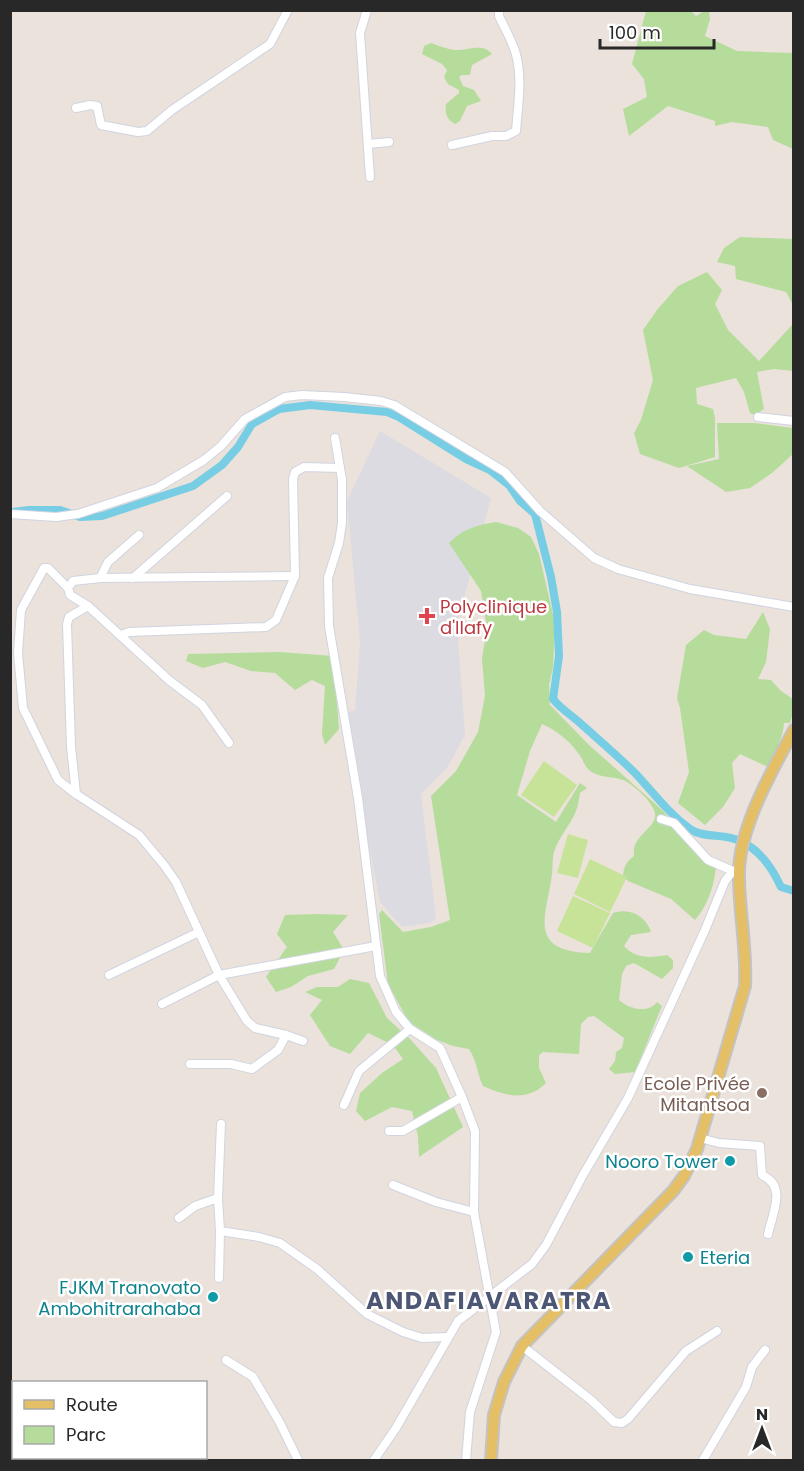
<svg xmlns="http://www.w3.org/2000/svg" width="804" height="1471" font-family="Poppins,sans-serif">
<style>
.industrial{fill:#dddbe2}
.green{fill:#b5dc9b}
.pitch{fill:#c7e398}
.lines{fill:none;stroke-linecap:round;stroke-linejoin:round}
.canal{stroke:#76cde4;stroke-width:8}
.minor-casing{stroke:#d0d4e0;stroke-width:10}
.major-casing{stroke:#c3c3c3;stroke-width:14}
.minor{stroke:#fff;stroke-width:8}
.major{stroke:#e4bf65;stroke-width:10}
.health-dot{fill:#e0444e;stroke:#fff;stroke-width:2}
.education-dot{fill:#8d6e63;stroke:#fff;stroke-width:2}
.culture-dot{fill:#0f9aa8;stroke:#fff;stroke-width:2}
.labels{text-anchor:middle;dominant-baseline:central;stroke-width:5;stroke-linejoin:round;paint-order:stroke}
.health-label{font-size:18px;fill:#be3a42;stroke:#fff;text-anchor:start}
.education-label{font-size:18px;fill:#785e54;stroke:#fff;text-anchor:end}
.culture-label{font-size:18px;fill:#0d838f;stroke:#fff;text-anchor:end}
.district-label{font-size:24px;font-weight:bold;letter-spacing:1.5px;fill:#4d5675;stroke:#fff}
</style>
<rect width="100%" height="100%" fill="#eae2db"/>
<path class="industrial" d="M380,431L491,498L457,624L465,735L447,768L421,794L436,918L430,923L402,927L380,902L362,809L359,773L346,713L355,710L360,642L347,501Z"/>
<g class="green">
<path d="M646,11H691L696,16L704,11H709L710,19L705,36L737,51L793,53V149L773,140L768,127L732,122L715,126V121L668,106L629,136L623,109L647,97L644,79L632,64Z"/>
<path d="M431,43C439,46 447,49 455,50C467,51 483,42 492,54L472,65L470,75H462L459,77L463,86L474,90L481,101L467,106L460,121L455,124C446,119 445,113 446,104L459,93V90L448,84L444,77L447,70L442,64L422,54L424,46Z"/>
<path d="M740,237L793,239V305L786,292L736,279L735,266L717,262L724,248Z"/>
<path d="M707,272L722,290L715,304L728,330L759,361L793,324V371L774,369L757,372L764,409L755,415L750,413L744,392L736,378L696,388L697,404L713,409L715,418V457L679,468L640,454L634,433L641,420L653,380L643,330L657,310L678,286Z"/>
<path d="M717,423H755L793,428V454L772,473L750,488L726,492L687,466L719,459Z"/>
<path d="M496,522L518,528L531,537L539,554L555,623L553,667L549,685L550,705L589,745L660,808L716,867C714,886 708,905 695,920L671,899L628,881L623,876C624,866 626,862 634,856C631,835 658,828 655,813C652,801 634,785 623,780C612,776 597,778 588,769C584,765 582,757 578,753C569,740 556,730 542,724L530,751L517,795L556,822L580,783L587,788L580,793C579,799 578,806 576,811C570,826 559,836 554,852C552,859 553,867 552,875C546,917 527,951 590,953L613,913C630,907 646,916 651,932L631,935L624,946C635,959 651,958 667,955L673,960V968L662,979L634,963L626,966L622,974L619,1000C629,1009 648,1014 657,1002L662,1006L635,1072L615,1074L609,1069L615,1061L616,1052L622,1048L624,1038L594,1016L588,1017L581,1024L579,1054L543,1052L539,1055V1068L546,1083C527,1102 506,1096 483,1086C477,1073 477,1061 469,1049L453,1046L437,1040L409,1022L388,984L379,914L382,910L403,932L431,927L450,920L431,796L456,771L478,732L485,696L482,658L487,628L481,591L449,543C462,529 477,525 496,522Z"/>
<path d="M763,612L770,629L766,662L758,679L771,680L781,691L793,699V713L790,723H784C783,740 774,752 768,767L740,754L732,763L735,788L723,807L705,825L678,803L689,772L680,708L677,698L686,645L704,630L714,635L746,639Z"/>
<path d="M279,652L333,656L339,729L325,745L322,734L325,686L312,680L295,690L275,673L251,671L225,662L203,668L186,661L188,654Z"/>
<path d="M318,914L348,915L333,932L344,950L334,969L308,976L291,987L276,992L266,977L287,947L277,934L285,915Z"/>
<path d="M350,979L369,983L387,1018L410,1039L436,1068L463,1127L419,1157L418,1136L412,1111L392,1107L365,1121L356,1111L360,1093L382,1073L403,1059L393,1045L368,1033L350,1054L330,1046L310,1015L322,1000L305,992L317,987H338Z"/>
</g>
<g class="pitch">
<path d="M544,761L577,785L554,817L521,795Z"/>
<path d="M568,834L588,840L578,878L557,873Z"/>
<path d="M590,859L627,877L610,912L574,894Z"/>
<path d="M573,896L610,913L593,948L557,931Z"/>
</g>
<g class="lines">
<path class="canal" d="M13,512L29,510H60L80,517L102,516L193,486L222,465L238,447L252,424L279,409L310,405L387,412L399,417L466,459L490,470L509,485L520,501L535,514L551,577L557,612L559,656L553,699C561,709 571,715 580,723C599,740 618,756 635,773C653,792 668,813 690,829C700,836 714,835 726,837C753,841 770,863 781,887L794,891"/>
<g class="minor-casing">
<g id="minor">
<path d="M367,10L360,33L370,177"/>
<path d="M76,108L90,105L97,106L101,125L138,132L147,131L172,110L270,44L288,10"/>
<path d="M368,144L389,142"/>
<path d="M452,145L492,136H506L516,131C518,105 523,76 515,51C511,39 504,27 499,16V10"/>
<path d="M758,417L794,421"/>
<path d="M335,438L342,480V523L339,543L328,578L329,626L358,798L380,976L396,1012L410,1029L440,1048L462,1097L475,1131L474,1212L496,1332L470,1412L466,1460"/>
<path d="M10,514L56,517L78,514L157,488L204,460L221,446L245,419L285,397L302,395L344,397L381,401L394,405L505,472L540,511L594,558L618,569L690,589L794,607"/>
<path d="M100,578L108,562L139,535"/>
<path d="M133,578L227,496"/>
<path d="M68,588L48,568H44L21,610L18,653L23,708L58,780L76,794"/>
<path d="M88,606L69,617L67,624L71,747L76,794L139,835L164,865L176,882L219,975L247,1021L255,1028L286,1035L303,1041"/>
<path d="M121,635L129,632L266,627L276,620L295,576L293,479L295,472L304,467L340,468"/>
<path d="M229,743L202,705L170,681L88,606L70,595L68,588L73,581L100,578L295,576"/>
<path d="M661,819L674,823L708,860L733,871"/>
<path d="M109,975L199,932"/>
<path d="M162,1004L219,975L376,946"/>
<path d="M190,1064H231L252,1069L278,1050L286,1035"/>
<path d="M344,1105L359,1071L410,1029"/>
<path d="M221,1124L218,1198L220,1231L259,1237L280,1243L317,1269L367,1314L403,1332L422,1338L448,1337"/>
<path d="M389,1131H403L462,1097"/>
<path d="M700,1138L719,1143L760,1146L762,1175C787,1186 773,1212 768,1234"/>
<path d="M393,1185L436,1202L474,1212"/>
<path d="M179,1218L195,1206L218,1198"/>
<path d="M219,1278L220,1231"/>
<path d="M522,1346L591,1400L614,1422L622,1423L628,1419L686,1351L717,1331"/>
<path d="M226,1360L253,1377L280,1423L298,1460"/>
<path d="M374,1460L396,1428L458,1321L532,1264L546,1245L583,1175L628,1098L705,930L725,881L733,871L739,870"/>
<path d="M703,1460L746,1387L752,1367L765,1350"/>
</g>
</g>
<g class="major-casing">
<path id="major" d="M491,1460L494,1415L504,1382L522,1346L673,1191L684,1176L697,1149L745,986C747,948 739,912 739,875C738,830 772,770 794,730"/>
</g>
<use href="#minor" class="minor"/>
<use href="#major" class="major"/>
</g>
<path class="health-dot" d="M424 607h6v6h6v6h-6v6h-6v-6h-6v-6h6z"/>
<circle class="education-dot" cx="762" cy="1093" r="6"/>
<g class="culture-dot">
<circle cx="730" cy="1161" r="6"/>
<circle cx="688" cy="1257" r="6"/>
<circle cx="213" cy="1297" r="6"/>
</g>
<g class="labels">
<g class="health-label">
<text x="440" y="606">Polyclinique<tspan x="440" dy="21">d'Ilafy</tspan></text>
</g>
<g class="education-label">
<text x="750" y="1083">Ecole Privée<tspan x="750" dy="21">Mitantsoa</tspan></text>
</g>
<g class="culture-label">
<text x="718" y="1161">Nooro Tower</text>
<text x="700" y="1257" text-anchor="start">Eteria</text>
<text x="201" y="1287">FJKM Tranovato<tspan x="201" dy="21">Ambohitrarahaba</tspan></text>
</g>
<g class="district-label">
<text x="489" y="1300">ANDAFIAVARATRA</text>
</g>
</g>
<rect width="804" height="1471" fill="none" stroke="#282828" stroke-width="24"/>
<rect x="12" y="1381" width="195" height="78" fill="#ffffff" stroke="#a9a9a9" stroke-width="1.5"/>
<rect x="24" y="1400" width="30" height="9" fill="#e4bf65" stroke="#a9a9a9" stroke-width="1.5"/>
<text x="66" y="1411" font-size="18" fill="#282828">Route</text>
<rect x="24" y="1426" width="30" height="18" fill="#b5dc9b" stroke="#a9a9a9" stroke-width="1.5"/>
<text x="66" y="1441" font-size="18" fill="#282828">Parc</text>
<g transform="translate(762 1429)" stroke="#ffffff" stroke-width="4.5" paint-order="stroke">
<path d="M0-4.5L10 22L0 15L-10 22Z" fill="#282828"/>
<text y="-9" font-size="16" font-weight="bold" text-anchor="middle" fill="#282828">N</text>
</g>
<path d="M600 39v9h114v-9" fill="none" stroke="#282828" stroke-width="3"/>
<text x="609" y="39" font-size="18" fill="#282828" stroke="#ffffff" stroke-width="4.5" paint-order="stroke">100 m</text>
</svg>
